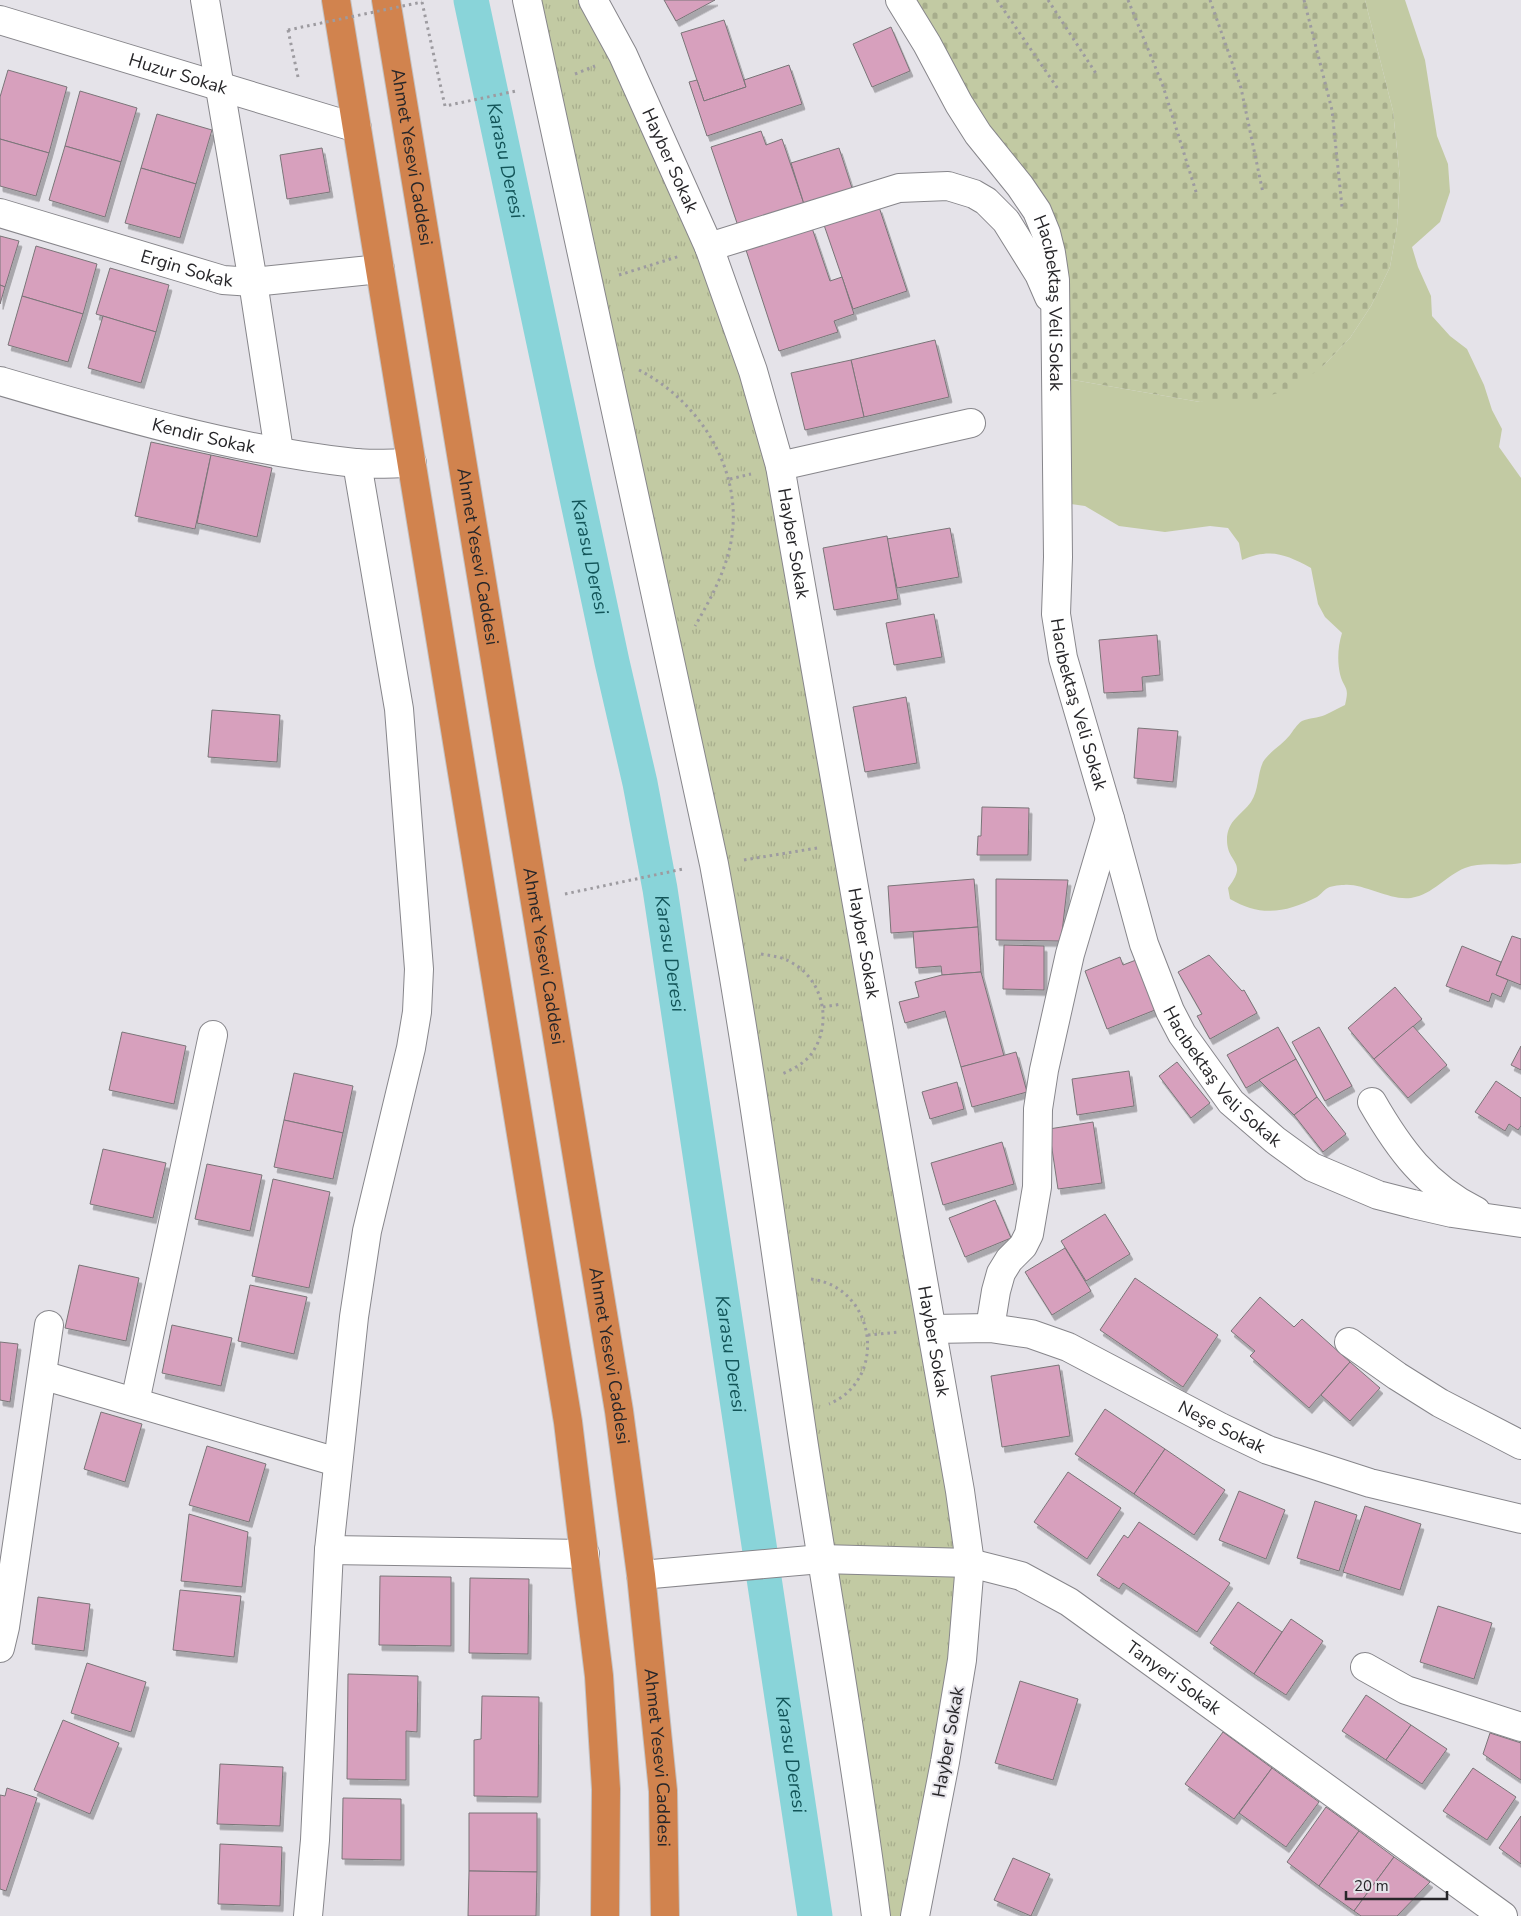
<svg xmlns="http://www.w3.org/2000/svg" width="1521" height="1916" font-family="'Nunito Sans',sans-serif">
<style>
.grass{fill:#c2caa3}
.cemetery{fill:url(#cemetery-stones)}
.park{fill:url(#park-tufts)}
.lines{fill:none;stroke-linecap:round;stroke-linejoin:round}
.canal{stroke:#89d4d9;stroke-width:35}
.building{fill:#d7a0bd;stroke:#7a7578;filter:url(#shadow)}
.minor-casing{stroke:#87868b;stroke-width:30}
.highway-casing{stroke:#c3c2c3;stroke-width:30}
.path{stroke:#9d9ba0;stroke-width:3;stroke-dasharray:2.5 4;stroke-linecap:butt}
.minor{stroke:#fff;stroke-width:28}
.highway{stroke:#d1834e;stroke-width:28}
.path-bridge{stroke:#9d9ba0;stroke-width:3;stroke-dasharray:2.5 4;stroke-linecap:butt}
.labels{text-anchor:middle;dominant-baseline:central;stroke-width:4;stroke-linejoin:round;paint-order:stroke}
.street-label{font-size:18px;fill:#272629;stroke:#e5e3e9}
.water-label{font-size:19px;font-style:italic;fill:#125458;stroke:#e5e3e9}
</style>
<defs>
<pattern id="cemetery-stones" width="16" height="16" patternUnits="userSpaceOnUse" patternTransform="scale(1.25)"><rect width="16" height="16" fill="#c2caa3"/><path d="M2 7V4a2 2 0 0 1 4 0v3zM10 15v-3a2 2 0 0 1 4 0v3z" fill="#a7ad8c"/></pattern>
<pattern id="park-tufts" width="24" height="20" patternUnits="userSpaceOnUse" patternTransform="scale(1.25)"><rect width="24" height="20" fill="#c2caa3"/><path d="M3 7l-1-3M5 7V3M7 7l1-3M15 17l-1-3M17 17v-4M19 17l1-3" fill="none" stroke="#a7ad8c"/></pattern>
<filter id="shadow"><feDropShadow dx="3" dy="5.5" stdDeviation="0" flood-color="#0004"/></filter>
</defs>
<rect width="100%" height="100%" fill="#e5e3e9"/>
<path class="grass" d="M1365,0H1405L1425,60L1437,136L1448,164L1450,192L1440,222L1412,247L1418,267L1431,296L1432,316L1450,336L1467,349L1484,385L1492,410L1502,429L1499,447L1521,478V863C1500,867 1484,861 1465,868C1445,876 1434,894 1411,898C1390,901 1363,883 1344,885C1338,885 1330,886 1326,889C1322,892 1320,895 1317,897C1286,913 1260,917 1230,899L1228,888C1249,861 1227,864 1227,840C1227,820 1242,815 1251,802C1259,790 1257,775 1263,762C1269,752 1282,745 1290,735C1293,731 1297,724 1302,721C1309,718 1318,718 1325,715C1332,712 1338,708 1345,705C1350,685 1344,690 1340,674C1337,660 1338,646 1342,633L1325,617L1318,604L1311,568C1285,554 1270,548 1242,560L1239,543L1228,528L1210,526L1165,532L1119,526L1085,506L1057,502L1056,377L1200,402L1323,366L1350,338L1371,306L1390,267L1397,227L1400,178L1393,111Z"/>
<path class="cemetery" d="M900,0H1365L1393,111L1400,178L1397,227L1390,267L1371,306L1350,338L1323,366L1292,389L1257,399L1200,402L1056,377L1051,253Z"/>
<path class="park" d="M527,0H593L753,371L970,1563L915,1916H876L752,1081Z"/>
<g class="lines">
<path class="canal" id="s1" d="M471,0L612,662L640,783L660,889L815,1916"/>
</g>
<g class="building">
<path d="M664,0H715L676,21Z"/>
<path d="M724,20L746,87L704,101L681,33Z"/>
<path d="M891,27L910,71L872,87L853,44Z"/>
<path d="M789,65L802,104L707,136L689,82L697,80L704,101L746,87L744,80Z"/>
<path d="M8,70L67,87L49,153L0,139V97Z"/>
<path d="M80,91L137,108L121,162L65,146Z"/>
<path d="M157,114L212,130L196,184L141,168Z"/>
<path d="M761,131L766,145L782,139L804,204L738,226L711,147Z"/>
<path d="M0,139L49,153L36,196L0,186Z"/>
<path d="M65,146L121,162L105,217L49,200Z"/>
<path d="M322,148L330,192L287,199L280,155Z"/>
<path d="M839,148L852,188L804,204L791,163Z"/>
<path d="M141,168L196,184L180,238L125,223Z"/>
<path d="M879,207L907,291L853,309L824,225Z"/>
<path d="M812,228L830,281L842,277L854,314L834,321L838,332L779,351L746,250Z"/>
<path d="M0,236L19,241L5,287L0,285Z"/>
<path d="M36,246L97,264L83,314L22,296Z"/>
<path d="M110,268L169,285L156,332L96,314Z"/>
<path d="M0,285L5,287L0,304Z"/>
<path d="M22,296L83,314L68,362L8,345Z"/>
<path d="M103,316L156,332L141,383L88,368Z"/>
<path d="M935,340L949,397L864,417L851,360Z"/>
<path d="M851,360L864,417L805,430L791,373Z"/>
<path d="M151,442L211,455L195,529L135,516Z"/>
<path d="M211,455L272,468L257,537L197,523Z"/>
<path d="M950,528L959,577L897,588L887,539Z"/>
<path d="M887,536L898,599L834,610L823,548Z"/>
<path d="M934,614L942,657L894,665L886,623Z"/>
<path d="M1157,635L1160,675L1142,677L1143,691L1104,693L1099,640Z"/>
<path d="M906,697L917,763L865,772L853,707Z"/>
<path d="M212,710L280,715L277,762L208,757Z"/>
<path d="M1138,728L1178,731L1173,782L1134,778Z"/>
<path d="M982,807L1029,808L1028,855H977L978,836H981Z"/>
<path d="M974,879L978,927L891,933L888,886Z"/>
<path d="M996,879L1068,880L1061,941L996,940Z"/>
<path d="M978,927L981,972L942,975L941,966L916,968L913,932Z"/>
<path d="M1512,936L1521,939V985L1496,975Z"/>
<path d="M1004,945L1044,946V990L1003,989Z"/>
<path d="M1462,946L1501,962L1496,975L1508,980L1501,997L1492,993L1489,1002L1446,986Z"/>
<path d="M1209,955L1242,991L1244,990L1257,1013L1210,1039L1197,1016L1202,1014L1178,972Z"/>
<path d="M1120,957L1123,965L1136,960L1155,1010L1107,1029L1085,971Z"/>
<path d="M981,972L1004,1056L961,1067L945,1011L905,1023L899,1002L919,997L915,982L942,975Z"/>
<path d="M1395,987L1422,1019L1374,1059L1348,1028Z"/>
<path d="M1413,1026L1447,1065L1408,1098L1374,1059Z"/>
<path d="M1278,1027L1296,1059L1246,1088L1227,1055Z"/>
<path d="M1319,1027L1352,1086L1325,1101L1292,1042Z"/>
<path d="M122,1032L186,1046L174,1104L109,1090Z"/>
<path d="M1521,1046V1070L1511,1065Z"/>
<path d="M1016,1052L1027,1092L972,1107L961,1067Z"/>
<path d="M1296,1059L1317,1097L1294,1115L1259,1080Z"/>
<path d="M1177,1062L1210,1103L1191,1118L1159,1076Z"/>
<path d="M1129,1071L1134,1106L1077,1115L1072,1079Z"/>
<path d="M294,1073L353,1086L343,1133L284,1120Z"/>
<path d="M1496,1081L1521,1098V1126L1518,1130L1509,1124L1505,1131L1475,1112Z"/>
<path d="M957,1082L964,1109L930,1119L922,1092Z"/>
<path d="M1317,1097L1346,1134L1323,1152L1294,1115Z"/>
<path d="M284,1120L343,1133L333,1179L274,1167Z"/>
<path d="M1093,1122L1102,1183L1058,1189L1049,1129Z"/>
<path d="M1002,1142L1014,1184L943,1205L931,1163Z"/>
<path d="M103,1149L166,1163L153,1218L90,1204Z"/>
<path d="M207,1164L262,1175L250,1231L195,1219Z"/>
<path d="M273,1179L330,1192L309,1288L252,1276Z"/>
<path d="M995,1200L1011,1238L965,1257L949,1218Z"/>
<path d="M1105,1214L1130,1254L1086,1281L1061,1241Z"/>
<path d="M1065,1248L1091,1291L1052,1315L1025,1272Z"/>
<path d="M79,1265L139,1278L126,1341L65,1328Z"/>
<path d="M1135,1278L1218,1335L1183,1387L1100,1330Z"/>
<path d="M250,1285L307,1297L294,1354L238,1341Z"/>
<path d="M1260,1297L1294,1327L1302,1319L1350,1362L1309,1408L1250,1356L1255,1351L1231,1331Z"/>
<path d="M172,1325L232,1338L221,1386L162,1373Z"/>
<path d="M0,1342L18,1344L10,1402L0,1400Z"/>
<path d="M1350,1362L1380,1388L1350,1421L1321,1395Z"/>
<path d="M1059,1365L1070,1436L1002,1447L991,1376Z"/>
<path d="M1105,1409L1165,1449L1134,1494L1075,1454Z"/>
<path d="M101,1412L142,1424L125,1482L84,1469Z"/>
<path d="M207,1446L266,1464L249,1522L189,1505Z"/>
<path d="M1165,1449L1225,1490L1194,1535L1134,1494Z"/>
<path d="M1068,1472L1121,1508L1087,1559L1034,1522Z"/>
<path d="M1239,1491L1285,1510L1266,1559L1219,1540Z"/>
<path d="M1315,1501L1357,1515L1339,1571L1297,1558Z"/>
<path d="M1365,1506L1421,1524L1400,1590L1343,1572Z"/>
<path d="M189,1514L248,1532L242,1587L181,1581Z"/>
<path d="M1139,1522L1230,1583L1197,1632L1123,1583L1119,1589L1097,1575L1124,1535L1128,1538Z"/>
<path d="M380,1576L451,1577V1646L379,1645Z"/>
<path d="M470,1578L529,1579L528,1654L469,1653Z"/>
<path d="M180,1590L241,1596L234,1657L173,1650Z"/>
<path d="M38,1597L90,1604L84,1651L32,1644Z"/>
<path d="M1238,1602L1282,1632L1254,1674L1210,1643Z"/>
<path d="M1438,1606L1492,1623L1474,1679L1420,1662Z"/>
<path d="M1291,1619L1323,1641L1286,1695L1254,1674Z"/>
<path d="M87,1663L146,1682L131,1732L71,1713Z"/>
<path d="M348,1674L418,1676L417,1732L406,1731V1780L347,1779Z"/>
<path d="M1020,1681L1078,1699L1053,1780L995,1763Z"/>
<path d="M1366,1695L1411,1725L1386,1760L1342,1731Z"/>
<path d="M482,1696L539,1697L538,1797L474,1796V1740L481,1739Z"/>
<path d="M63,1720L119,1743L90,1814L34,1790Z"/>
<path d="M1411,1725L1447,1749L1422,1784L1386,1760Z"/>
<path d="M1223,1732L1272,1768L1234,1819L1185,1784Z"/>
<path d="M1490,1733L1521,1743V1780L1483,1754Z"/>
<path d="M220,1764L283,1767L280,1826L217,1824Z"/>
<path d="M1272,1768L1319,1802L1286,1847L1239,1813Z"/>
<path d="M1473,1768L1516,1797L1487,1840L1443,1811Z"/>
<path d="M7,1788L37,1798L6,1891L0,1889V1795L5,1796Z"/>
<path d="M343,1798L401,1799V1860L342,1859Z"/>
<path d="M1326,1807L1359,1831L1319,1886L1287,1862Z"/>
<path d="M469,1813H537V1872L469,1871Z"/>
<path d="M1521,1816V1864L1499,1848Z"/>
<path d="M1359,1831L1394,1857L1354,1911L1319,1886Z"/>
<path d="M220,1844L282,1847L280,1906L218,1904Z"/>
<path d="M1394,1857L1430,1882L1397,1916H1361L1354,1911Z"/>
<path d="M1013,1858L1050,1874L1031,1916L994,1900Z"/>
<path d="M469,1871L537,1872L536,1916H468Z"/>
</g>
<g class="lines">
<g class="minor-casing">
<g id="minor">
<path d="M205,0L253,282L279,451"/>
<path d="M527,0L714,864C750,1057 775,1251 804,1446C828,1602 856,1759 876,1916"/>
<path id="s2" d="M593,0L623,55L709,247L753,371L780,466L960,1491L970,1563L962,1660L945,1762L915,1916"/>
<path id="s3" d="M900,0L927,44L959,104L978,134L1020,186L1037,211L1046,233L1051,253L1055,280L1058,557L1056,614L1063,658L1110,819L1144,944L1170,1011L1182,1034L1231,1102L1275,1140L1312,1167L1378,1195L1413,1204L1452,1213L1521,1223"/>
<path id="s4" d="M0,20L357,128"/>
<path id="s5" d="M0,213L223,280L253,282L380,269"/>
<path d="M709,247L899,188L948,186L974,194L986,201L1006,221L1039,274L1049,297"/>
<path id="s6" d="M0,381C116,415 235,450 355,463C374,465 394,463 412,463"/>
<path d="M780,466L971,423"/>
<path d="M1372,1102C1399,1149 1426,1186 1476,1211"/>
<path d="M990,1328L996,1291L1001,1273L1009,1260L1023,1246L1029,1234L1037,1187L1038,1109L1044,1070L1070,954L1110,819"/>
<path id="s7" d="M932,1329L990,1328L1031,1334L1068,1347L1220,1427L1268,1450L1370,1483L1521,1519"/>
<path d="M1349,1342L1397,1376L1440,1403L1521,1445"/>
<path d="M42,1375L337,1462"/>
<path d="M135,1402L213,1035"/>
<path d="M329,1550L585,1554"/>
<path id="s8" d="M641,1575L821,1559L970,1563L1021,1576L1069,1602L1503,1916"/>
<path d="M0,1648L5,1627L49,1325"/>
<path d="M1365,1667L1406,1690L1521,1727"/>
<path d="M308,1916L315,1840L329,1550L354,1317L367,1231L411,1048L417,1012L419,969L399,709L357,463"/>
</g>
</g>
<g class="highway-casing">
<g id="highway">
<path d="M336,0L568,1422L599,1676L606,1789L605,1916"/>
<path id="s9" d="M386,0L619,1411L641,1575L663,1791L665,1916"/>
</g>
</g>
<g class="path">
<path d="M997,0L1058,89"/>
<path d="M1048,0L1097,75"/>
<path d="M1128,0L1163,86L1197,195"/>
<path d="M1210,0L1241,88L1263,193"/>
<path d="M1304,0L1332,110L1342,207"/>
<path d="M422,2L445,106L516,91"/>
<path d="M288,30L298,77"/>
<path d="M575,74L595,66"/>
<path d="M619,275L680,256"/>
<path d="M639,370C701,402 744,472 731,542C725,573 710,600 695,626"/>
<path d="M730,479L751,474"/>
<path d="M744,860L817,848"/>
<path d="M565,894L683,869"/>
<path d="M761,954C773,956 784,957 794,964C826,983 833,1030 808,1058C801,1065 791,1070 782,1074"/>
<path d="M823,1007L842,1004"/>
<path d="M811,1279C876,1287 889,1379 829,1404"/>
<path d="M868,1335L900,1332"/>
</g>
<use href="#minor" class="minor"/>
<use href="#highway" class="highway"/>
<path class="path-bridge" d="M288,30L422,2"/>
</g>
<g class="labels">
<g class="street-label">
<text stroke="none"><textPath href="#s4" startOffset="186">Huzur Sokak</textPath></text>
<text stroke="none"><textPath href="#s9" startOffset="159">Ahmet Yesevi Caddesi</textPath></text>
<text stroke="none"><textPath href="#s2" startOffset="178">Hayber Sokak</textPath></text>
<text stroke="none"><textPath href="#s5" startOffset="195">Ergin Sokak</textPath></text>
<text stroke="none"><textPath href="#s3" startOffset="346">Hacıbektaş Veli Sokak</textPath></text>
<text stroke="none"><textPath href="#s6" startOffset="211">Kendir Sokak</textPath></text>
<text stroke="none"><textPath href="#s2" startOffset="582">Hayber Sokak</textPath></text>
<text stroke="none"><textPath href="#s9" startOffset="564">Ahmet Yesevi Caddesi</textPath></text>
<text stroke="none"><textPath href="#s3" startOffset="751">Hacıbektaş Veli Sokak</textPath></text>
<text stroke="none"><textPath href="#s2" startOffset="988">Hayber Sokak</textPath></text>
<text stroke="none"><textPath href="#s9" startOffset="969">Ahmet Yesevi Caddesi</textPath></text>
<text stroke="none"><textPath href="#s3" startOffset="1156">Hacıbektaş Veli Sokak</textPath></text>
<text stroke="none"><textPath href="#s2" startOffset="1392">Hayber Sokak</textPath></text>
<text stroke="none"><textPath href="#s9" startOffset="1374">Ahmet Yesevi Caddesi</textPath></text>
<text stroke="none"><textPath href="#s7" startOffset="312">Neşe Sokak</textPath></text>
<text stroke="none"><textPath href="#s8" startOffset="566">Tanyeri Sokak</textPath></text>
<text transform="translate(948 1742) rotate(-80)">Hayber Sokak</text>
<text stroke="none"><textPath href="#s9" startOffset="1779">Ahmet Yesevi Caddesi</textPath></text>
</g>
<g class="water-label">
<text stroke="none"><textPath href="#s1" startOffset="164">Karasu Deresi</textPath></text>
<text stroke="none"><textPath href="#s1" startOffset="569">Karasu Deresi</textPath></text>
<text stroke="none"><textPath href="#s1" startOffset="974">Karasu Deresi</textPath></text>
<text stroke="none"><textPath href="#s1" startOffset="1379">Karasu Deresi</textPath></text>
<text stroke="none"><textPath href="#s1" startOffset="1784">Karasu Deresi</textPath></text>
</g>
</g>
<path d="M1346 1891v8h101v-8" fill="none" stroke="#272629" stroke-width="2.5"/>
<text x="1354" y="1891" font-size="15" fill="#272629" stroke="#e5e3e9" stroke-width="4" paint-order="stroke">20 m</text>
</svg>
